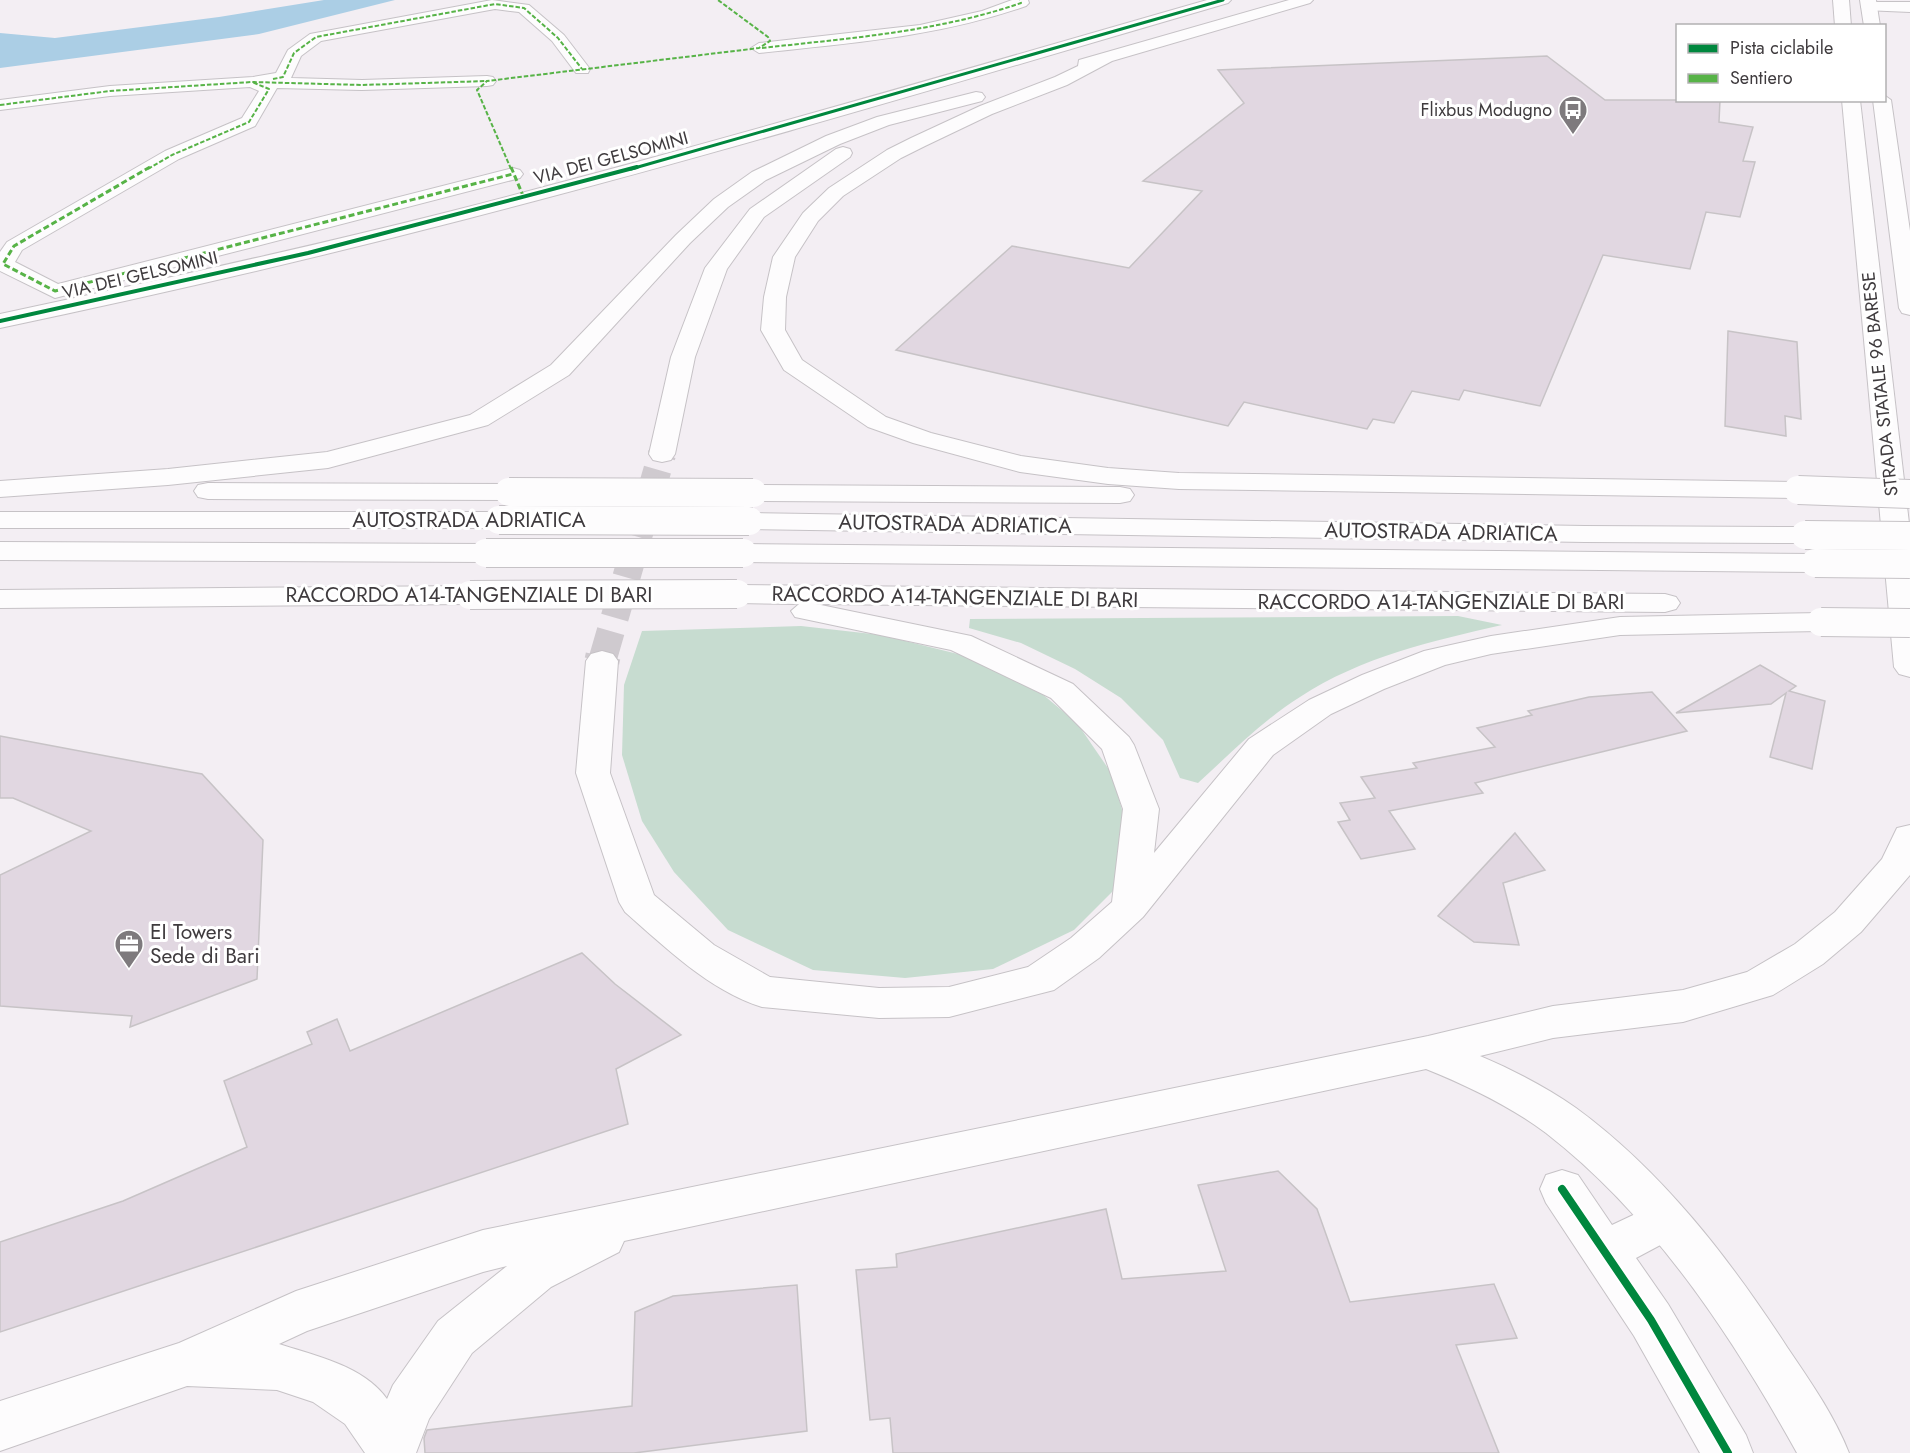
<svg xmlns="http://www.w3.org/2000/svg" width="1910" height="1453" font-family="Jost,sans-serif">
<style>
.green{fill:#c7dcd0}
.water{fill:#abcee5}
.building{fill:#e1d7e1;stroke:#c7c3c6;stroke-width:1.5}
.lines{fill:none;stroke-linecap:round;stroke-linejoin:round}
.highway-tunnel-far1{stroke:#cfcacf;stroke-width:28;stroke-dasharray:28 14;stroke-linecap:butt}
.highway-tunnel{stroke:#cfcacf;stroke-width:35;stroke-dasharray:35 18;stroke-linecap:butt}
.minor-casing{stroke:#c6c2c6;stroke-width:2}
.major-casing{stroke:#c6c2c6;stroke-width:2}
.highway-casing{stroke:#c6c2c6;stroke-width:2}
.minor{fill:#fdfcfd;fill-rule:evenodd}
.major{fill:#fdfcfd;fill-rule:evenodd}
.highway{fill:#fdfcfd;fill-rule:evenodd}
.highway-bridge-casing{stroke:#c6c2c6;stroke-width:30;stroke-linecap:butt}
.highway-bridge{stroke:#fdfcfd;stroke-width:28}
.quiet-far1{stroke:#57b347;stroke-width:2;stroke-dasharray:4.5 2;stroke-linecap:butt}
.quiet{stroke:#57b347;stroke-width:3;stroke-dasharray:6 3;stroke-linecap:butt}
.cycleway-far2-casing{stroke:#fff;stroke-width:5}
.cycleway-far1-casing{stroke:#fff;stroke-width:6}
.cycleway-casing{stroke:#fff;stroke-width:12}
.cycleway-far2{stroke:#00873e;stroke-width:3}
.cycleway-far1{stroke:#00873e;stroke-width:4}
.cycleway{stroke:#00873e;stroke-width:8}
.labels{text-anchor:middle;dominant-baseline:central;stroke-width:6;stroke-linejoin:round;paint-order:stroke}
.far-poi-label{font-size:18px;fill:#3f3b3e;stroke:#fff;text-anchor:end}
.far-street-label{font-size:18px;fill:#3f3b3e;stroke:#fff}
.street-label{font-size:21px;fill:#3f3b3e;stroke:#fff}
.poi-label{font-size:21px;fill:#3f3b3e;stroke:#fff;text-anchor:start}
</style>
<rect width="100%" height="100%" fill="#f3eef3"/>
<g class="green">
<path d="M1458,616L1502,625C1432,641 1361,657 1300,697C1262,721 1231,753 1198,783L1180,778L1163,740L1121,698L1075,669L1021,643L969,628L970,619Z"/>
<path d="M801,626L881,635L970,657L1035,688L1077,723L1112,774L1128,831L1114,890L1074,930L993,969L905,978L813,970L728,930L674,872L642,821L622,755L624,685L642,631Z"/>
</g>
<path class="water" d="M324,0H395L259,34L0,68V33L55,38L219,17Z"/>
<g class="building">
<path d="M1547,56L1605,100H1720L1719,122L1753,127L1743,161L1755,162L1740,217L1706,212L1690,269L1603,255L1540,406L1464,390L1459,400L1412,391L1394,423L1373,419L1367,429L1244,402L1228,426L896,350L1012,246L1129,268L1202,191L1143,181L1244,103L1218,70Z"/>
<path d="M1728,331L1797,342L1801,419L1785,416L1786,436L1725,426Z"/>
<path d="M1760,665L1796,686L1789,691L1825,701L1812,769L1770,757L1786,693L1771,704L1676,713Z"/>
<path d="M1652,692L1687,731L1475,783L1483,793L1389,811L1415,849L1361,859L1338,822L1350,820L1340,803L1375,798L1361,777L1417,768L1413,763L1495,747L1477,728L1532,715L1528,711L1589,697Z"/>
<path d="M0,736L202,774L263,840L257,979L130,1027L132,1016L0,1006V875L91,831L13,798H0Z"/>
<path d="M1515,833L1545,870L1503,883L1519,945L1474,942L1438,916Z"/>
<path d="M582,953L615,984L681,1035L616,1069L628,1124L0,1332V1242L123,1201L247,1147L224,1081L312,1044L307,1032L337,1019L350,1051Z"/>
<path d="M1278,1171L1317,1209L1350,1302L1494,1284L1517,1338L1456,1345L1499,1453H893L890,1418L870,1420L856,1270L897,1267L896,1254L1106,1209L1122,1279L1226,1271L1198,1185Z"/>
<path d="M797,1285L807,1431L634,1453H425L424,1438L427,1430L632,1406L635,1312L673,1296Z"/>
</g>
<g class="lines">
<path class="highway-tunnel-far1" d="M603,658L662,454"/>
<path class="highway-tunnel" d="M602,661L603,656"/>
<g class="minor-casing">
<g id="minor">
<path d="M492,0L529,5L564,35L590,69L588,73H576L552,41L519,12L495,9L321,41L301,56L291,78L362,80L487,76L493,77L496,81L493,85L487,86L362,90L277,88L255,126L179,159L22,250L15,262L58,284L513,168L520,170L523,174L520,178L55,298L0,271V252L7,242L165,151L242,118L259,91L250,87L110,96L0,110V100L110,86L253,77L276,73L288,50L310,34Z"/>
<path d="M1012,0H1028L1029,3L1026,6C938,37 851,43 759,53L751,48L759,43L920,25L982,11Z"/>
<path d="M1207,0H1231L1228,3C975,77 722,153 466,219C312,259 156,295 0,328V314C151,282 302,249 452,211C705,146 956,72 1207,0Z"/>
<path d="M1869,2H1910V12L1864,10L1861,7Z"/>
<path d="M1562,1170L1578,1175L1612,1225L1665,1200L1681,1206L1688,1220L1681,1234L1636,1258L1668,1304L1746,1435L1753,1453H1700L1634,1336L1546,1203L1540,1189L1546,1175Z"/>
</g>
</g>
<g class="major-casing">
<g id="major">
<path d="M1833,0H1849L1851,26H1835Z"/>
<path d="M1860,0H1876L1880,26H1864Z"/>
<path d="M1884,95L1891,100L1910,231V315L1902,313L1899,308L1873,100H1884Z"/>
<path d="M1842,100H1860L1910,532V677L1899,674L1894,667Z"/>
<path d="M1910,825V875L1861,932L1823,964L1773,995L1683,1022L1553,1038L1480,1056C1513,1070 1546,1087 1576,1108C1662,1171 1729,1258 1787,1347C1810,1381 1834,1415 1849,1453H1797C1732,1336 1653,1216 1546,1133C1510,1106 1468,1086 1426,1069L624,1241L619,1252L551,1287L472,1353L429,1419L416,1453H365L345,1424L313,1402L277,1390L187,1386L0,1451V1401L179,1343L296,1291L483,1230L1428,1036L1553,1006L1683,990L1747,972L1795,944L1835,912L1882,859L1897,828ZM507,1266L438,1321L393,1385L387,1399C364,1366 316,1356 279,1344L307,1331L483,1272Z"/>
</g>
</g>
<g class="highway-casing">
<g id="highway">
<path d="M1289,0H1313L1310,3L1112,61L1067,85L992,114L925,146L901,158L843,196L818,221L795,257L786,297L785,330L802,360L886,417L931,433L1021,456L1108,468L1179,473L1798,482L1808,484L1812,490L1808,496L1798,498L1179,489L1108,484L1020,472L913,443L868,427L784,370L761,330L764,297L773,257L803,213L829,188L887,150L911,138L980,106L1055,77L1078,66L1079,60Z"/>
<path d="M976,92L982,93L985,97L982,101L889,125L840,144L766,180L728,207L690,243L569,375L488,425L328,468L168,485L0,497V481L168,469L327,452L470,415L551,365L676,235L714,199L752,172L826,136L877,117Z"/>
<path d="M843,147L850,149L852,153L850,157L764,217L727,269L695,357L675,454L671,460L662,462L653,460L649,454L671,357L705,268L750,209L836,149Z"/>
<path d="M208,483L509,484L519,486L523,492L519,498L509,500L208,499L198,497L194,491L198,485Z"/>
<path d="M753,485L1120,487L1130,489L1134,495L1130,501L1120,503L753,501L743,499L739,493L743,487Z"/>
<path d="M0,512H499L509,514L513,520L509,526L499,528H0Z"/>
<path d="M749,513L1585,526L1805,527L1815,529L1819,535L1815,541L1805,543L1585,542L749,529L739,527L735,521L739,515Z"/>
<path d="M0,542L486,544L496,547L500,553L496,559L486,562L0,560Z"/>
<path d="M743,544L1815,554L1825,557L1829,563L1825,569L1815,572L743,562L733,559L729,553L733,547Z"/>
<path d="M737,585L1665,594L1676,597L1680,603L1676,609L1665,612L816,604L971,636L1073,684L1129,737L1134,745L1159,809L1154,853L1249,739L1309,700L1362,675L1424,651L1491,636L1620,617L1821,613L1832,616L1836,622L1832,628L1821,631L1620,635L1491,654L1445,665L1384,689L1331,714L1273,755L1143,917L1099,958L1054,990L949,1017L879,1018L762,1007C710,991 665,947 625,912L619,902L576,773L586,661L591,654L602,651L613,654L618,661L610,773L654,895L714,945L770,977L879,988L949,987L1028,967L1071,938L1112,902L1123,809L1102,749L1051,698L951,650L795,617L791,611L799,604L737,603L726,600L722,594L726,588Z"/>
<path d="M470,586L481,589L485,595L481,601L470,604L0,608V590Z"/>
</g>
</g>
<use href="#minor" class="minor"/>
<use href="#major" class="major"/>
<use href="#highway" class="highway"/>
<g class="highway-bridge-casing">
<g id="highway-bridge">
<path d="M1798,490L1910,494"/>
<path d="M509,492L753,493"/>
<path d="M499,520L749,521"/>
<path d="M1805,535L1910,536"/>
<path d="M486,553H743"/>
<path d="M1815,563L1910,564"/>
<path d="M470,595L737,594"/>
<path d="M1821,622L1910,623"/>
</g>
</g>
<use href="#highway-bridge" class="highway-bridge"/>
<g class="quiet-far1">
<path d="M762,48C850,38 937,32 1021,3L1020,0"/>
<path d="M273,79L283,77L294,53L316,37L495,4L524,8L558,38L582,69"/>
<path d="M0,105L110,91L252,82L362,85L487,81"/>
<path d="M148,169L172,155L249,122L269,89L252,82"/>
<path d="M511,169L477,90L487,81L759,48L770,41L768,37L718,0"/>
</g>
<g class="quiet">
<path d="M150,167L14,246L3,264L55,291L513,174"/>
<path d="M511,167L524,198"/>
</g>
<g class="cycleway-far2-casing">
<path id="cycleway-far2" d="M631,169L1223,0"/>
</g>
<g class="cycleway-far1-casing">
<path id="cycleway-far1" d="M0,321L308,253L637,167"/>
</g>
<g class="cycleway-casing">
<path id="cycleway" d="M1562,1189L1651,1320L1728,1453"/>
</g>
<use href="#cycleway-far2" class="cycleway-far2"/>
<use href="#cycleway-far1" class="cycleway-far1"/>
<use href="#cycleway" class="cycleway"/>
</g>
<defs>
<g id="bus-pin" transform="scale(1.5)"><path d="M0 17L-7.5 6A9.5 9.5 0 1 1 7.5 6Z" fill="#7e7a7d" stroke="#fff"/><path d="M-5-6H5V4H4V6H2V4H-2V6H-4V4H-5ZM-3.5-4V0h7V-4ZM-3.5 1.2v1.5H-2V1.2ZM2 1.2v1.5H3.5V1.2Z" fill="#fff"/></g>
<g id="office-pin" transform="scale(1.5)"><path d="M0 17L-7.5 6A9.5 9.5 0 1 1 7.5 6Z" fill="#7e7a7d" stroke="#fff"/><path d="M-6-3h4V-5.5h4V-3h4V5H-6ZM-1-4.5V-3h2v-1.5ZM-6 0V1H6V0Z" fill="#fff"/></g>
</defs>
<g fill-rule="evenodd">
<use href="#bus-pin" x="1573" y="110"/>
<use href="#office-pin" x="129" y="944"/>
</g>
<g class="labels">
<g class="far-poi-label">
<text x="1552" y="110">Flixbus Modugno</text>
</g>
<g class="far-street-label">
<text transform="translate(611 158) rotate(-15)">VIA DEI GELSOMINI</text>
<text transform="translate(140 275) rotate(-13)">VIA DEI GELSOMINI</text>
<text transform="translate(1880 384) rotate(-96)">STRADA STATALE 96 BARESE</text>
</g>
<g class="street-label">
<text x="469" y="520">AUTOSTRADA ADRIATICA</text>
<text transform="translate(955 524) rotate(1)">AUTOSTRADA ADRIATICA</text>
<text transform="translate(1441 532) rotate(1)">AUTOSTRADA ADRIATICA</text>
<text x="469" y="595">RACCORDO A14-TANGENZIALE DI BARI</text>
<text transform="translate(955 597) rotate(1)">RACCORDO A14-TANGENZIALE DI BARI</text>
<text x="1441" y="602">RACCORDO A14-TANGENZIALE DI BARI</text>
</g>
<g class="poi-label">
<text x="150" y="932">EI Towers<tspan x="150" dy="24">Sede di Bari</tspan></text>
</g>
</g>
<rect x="1676" y="24" width="210" height="78" fill="#ffffff" stroke="#b2b1b2" stroke-width="1.5"/>
<rect x="1688" y="44" width="30" height="9" fill="#00873e" stroke="#b2b1b2" stroke-width="1.5"/>
<text x="1730" y="54" font-size="18" fill="#3f3b3e">Pista ciclabile</text>
<rect x="1688" y="74" width="30" height="9" fill="#57b347" stroke="#b2b1b2" stroke-width="1.5"/>
<text x="1730" y="84" font-size="18" fill="#3f3b3e">Sentiero</text>
</svg>
